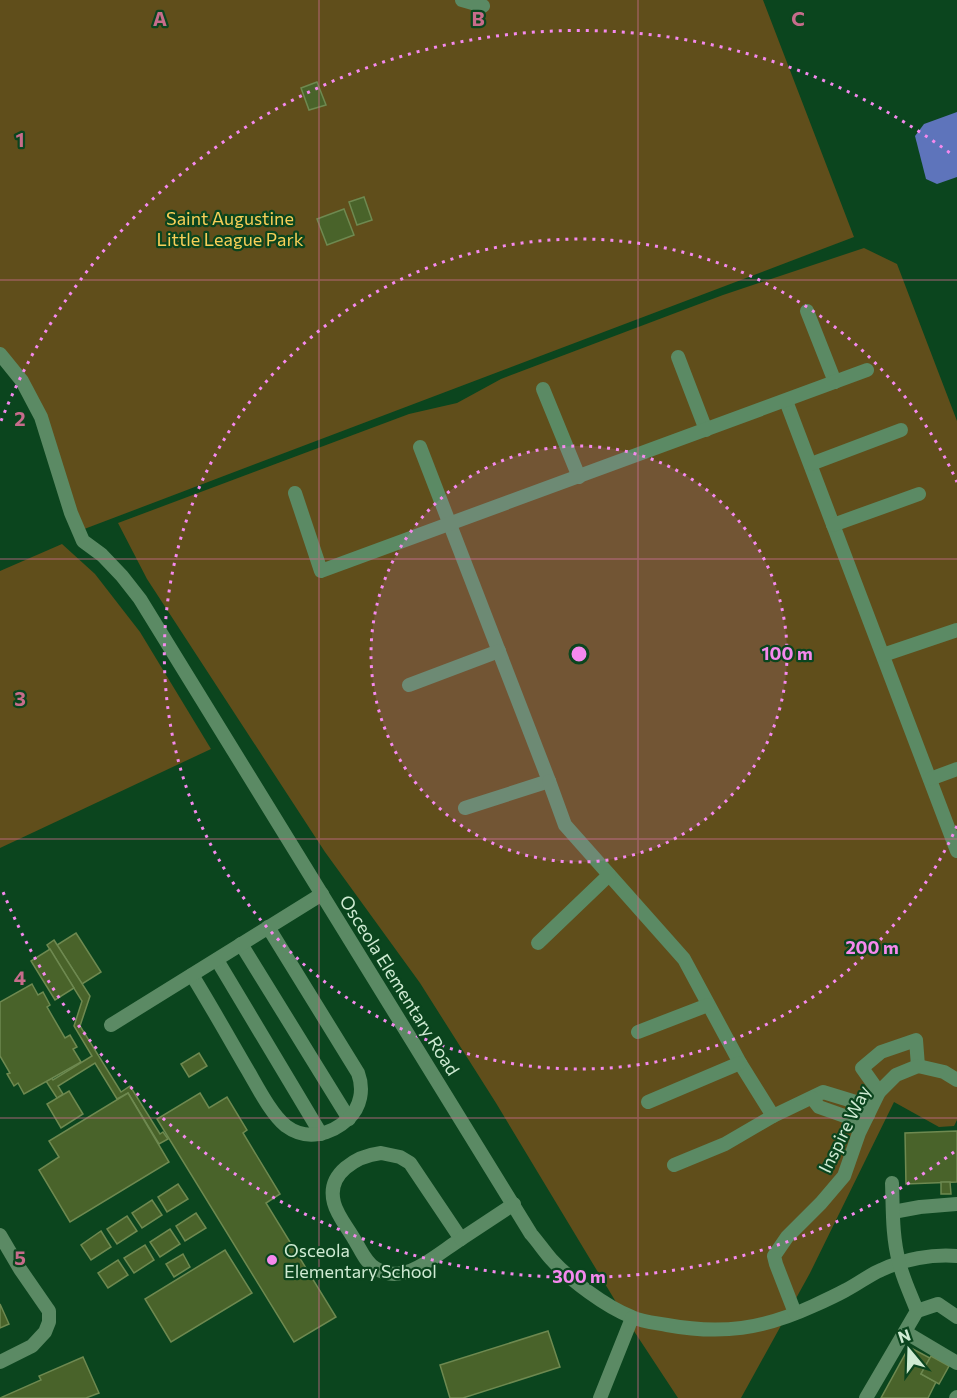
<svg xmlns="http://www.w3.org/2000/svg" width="957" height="1398" font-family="Commissioner,sans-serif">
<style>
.green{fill:#604e1b}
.water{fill:#5e74bb}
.building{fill:#49632a;stroke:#6e8950;stroke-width:1.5}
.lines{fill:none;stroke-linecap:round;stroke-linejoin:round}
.minor{stroke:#5b8a64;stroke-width:14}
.grid{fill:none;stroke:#c76c8b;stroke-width:1.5;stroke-opacity:0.55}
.ring{fill:none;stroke:#f589ee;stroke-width:3;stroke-dasharray:3 6}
.poi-dot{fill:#f589ee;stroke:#0b451e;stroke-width:2}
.labels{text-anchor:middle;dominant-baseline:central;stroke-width:4.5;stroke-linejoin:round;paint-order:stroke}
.park-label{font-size:18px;fill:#f8cf58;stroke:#0b451e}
.street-label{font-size:18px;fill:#cfebd3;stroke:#0b451e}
.poi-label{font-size:18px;fill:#cfebd3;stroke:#0b451e;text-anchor:start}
.grid-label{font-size:20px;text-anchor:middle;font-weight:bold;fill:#c76c8b;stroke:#0b451e;stroke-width:4.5;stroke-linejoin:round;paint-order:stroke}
.centre{fill:#f589ee;stroke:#0b451e;stroke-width:3}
.ring-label{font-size:18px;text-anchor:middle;font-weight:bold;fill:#f589ee;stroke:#0b451e;stroke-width:4.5;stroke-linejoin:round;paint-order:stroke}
</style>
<rect width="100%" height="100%" fill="#0b451e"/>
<g class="green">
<path d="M0,0H763L854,237L79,531L41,417L0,354Z"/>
<path d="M864,248L897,264L957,421V1120L954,1126L939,1127L894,1102L810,1273L741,1398H678L628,1322L496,1103L420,983L325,852L147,579L118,523L409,414L457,403L501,379L723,295Z"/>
<path d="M62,544L95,574L140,632L211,749L0,848V571Z"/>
</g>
<path class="water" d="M957,112V177L937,184L926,179L915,136L924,124Z"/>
<g class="building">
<path d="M317,82L326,105L309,110L301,88Z"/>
<path d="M364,197L372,220L357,225L349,202Z"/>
<path d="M344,209L354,235L327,245L317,219Z"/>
<path d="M76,933L101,972L82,984L57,945Z"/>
<path d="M54,940L90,996L80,1026L121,1092L130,1086L160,1134L163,1132L168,1139L159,1144L128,1093L117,1099L95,1063L58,1086L63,1094L57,1098L46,1081L52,1078L53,1080L92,1056L74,1026L82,1001L47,945Z"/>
<path d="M50,949L74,988L55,1000L31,961Z"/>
<path d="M32,984L38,995L43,992L50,1005L47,1007L65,1038L70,1035L77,1047L73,1049L81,1062L24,1094L18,1083L14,1086L7,1074L10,1073L0,1056V1002Z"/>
<path d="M199,1053L207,1066L189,1077L181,1064Z"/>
<path d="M69,1091L83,1114L61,1128L47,1104Z"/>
<path d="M128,1093L169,1162L70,1222L39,1170L59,1157L49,1141Z"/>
<path d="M200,1093L209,1108L227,1097L247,1130L243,1133L280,1194L266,1203L336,1317L294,1342L157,1119Z"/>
<path d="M957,1131V1182L906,1184L905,1133Z"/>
<path d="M941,1182H950L951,1194H941Z"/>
<path d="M178,1184L188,1199L167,1212L158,1197Z"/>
<path d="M152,1200L162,1215L142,1228L132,1213Z"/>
<path d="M196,1213L206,1228L185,1241L176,1226Z"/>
<path d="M127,1216L137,1231L117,1244L107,1229Z"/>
<path d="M170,1229L180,1244L160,1257L150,1242Z"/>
<path d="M101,1231L111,1247L91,1260L81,1245Z"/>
<path d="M145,1245L154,1260L134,1273L124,1258Z"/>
<path d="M225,1250L252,1293L171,1342L145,1299Z"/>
<path d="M183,1254L190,1267L174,1277L166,1264Z"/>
<path d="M118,1260L128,1275L108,1288L98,1273Z"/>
<path d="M0,1304L9,1324L0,1328Z"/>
<path d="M548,1331L560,1367L463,1398H450L440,1365Z"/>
<path d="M909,1347L930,1358L921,1374L936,1382L928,1398H881Z"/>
<path d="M931,1356L949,1366L939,1384L921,1374Z"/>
<path d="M83,1357L99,1393L86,1398H0L41,1380L39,1376Z"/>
</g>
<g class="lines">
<g class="minor">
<path d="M462,0L483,6"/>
<path d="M807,311L835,382"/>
<path d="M0,354L22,381L41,417L71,513L83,541L102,555L122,576L140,599L531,1234C538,1242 544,1251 551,1259C570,1280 606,1307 632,1317C643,1322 656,1323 667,1325C722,1335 763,1329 813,1306C824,1301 835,1296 846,1290C858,1284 869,1275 881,1270C904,1259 932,1254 957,1256"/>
<path d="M678,357L706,430"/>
<path d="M543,389L579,477"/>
<path d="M786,401L957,851"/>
<path d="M420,447L549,781L465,808"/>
<path d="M811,464L901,430"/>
<path d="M295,493L321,571L867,370"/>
<path d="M833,525L919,494"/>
<path d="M883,655L957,630"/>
<path d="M409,685L499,651"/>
<path d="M930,779L957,769"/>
<path d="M549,781L565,825L684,959L740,1063L773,1116L823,1092L859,1103L863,1113L868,1115"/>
<path d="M538,943L609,875"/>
<path d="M241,944L349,1119"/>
<path d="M217,960L321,1134"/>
<path d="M192,975C211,1006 229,1038 247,1069C257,1086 271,1114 286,1126C306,1141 331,1135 348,1119C361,1107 364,1089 358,1073L268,927"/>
<path d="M111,1025L322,894"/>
<path d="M638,1032L708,1005"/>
<path d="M879,1092L862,1068L881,1052L916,1040L918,1066"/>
<path d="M812,1098L819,1107L853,1119L863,1113"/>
<path d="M648,1102L740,1063"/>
<path d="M381,1153L400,1157L410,1163L461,1239C445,1249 419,1271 402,1273C393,1275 383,1273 375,1268C365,1262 360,1248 354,1239C347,1227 337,1215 334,1203C326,1173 357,1156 381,1153Z"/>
<path d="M674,1165L725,1144L773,1116"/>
<path d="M893,1212L920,1207L957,1204"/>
<path d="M0,1235L20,1269L49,1311V1322L45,1332L32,1346L0,1362"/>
<path d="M461,1239L514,1204"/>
<path d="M917,1311L938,1304L957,1317"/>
<path d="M795,1313L776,1264L774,1256L787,1237L821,1203L844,1176L859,1133L879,1092L896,1075L918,1066L944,1072L957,1080"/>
<path d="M905,1332L957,1363"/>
<path d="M600,1398L632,1318"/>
<path d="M866,1398L917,1311C911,1295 903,1279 899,1262C892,1236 893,1209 892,1183"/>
<path d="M956,1398L957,1397"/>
</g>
</g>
<path class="grid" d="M319,0V1398M638,0V1398M0,280H957M0,559H957M0,839H957M0,1118H957"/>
<circle cx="579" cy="654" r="208" fill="#f589ee" fill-opacity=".12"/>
<g class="ring">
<circle cx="579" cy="654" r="208"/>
<path d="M957 826A415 415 0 1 1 957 482"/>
<path d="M954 1152A623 623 0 0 1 1 887M1 421A623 623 0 0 1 954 156"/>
</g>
<circle class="poi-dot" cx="272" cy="1260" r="6"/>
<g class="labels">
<g class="park-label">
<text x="230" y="218">Saint Augustine<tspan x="230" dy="21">Little League Park</tspan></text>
</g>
<g class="street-label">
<text transform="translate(400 985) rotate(58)">Osceola Elementary Road</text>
<text transform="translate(844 1129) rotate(-64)">Inspire Way</text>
</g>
<g class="poi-label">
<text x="284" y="1250">Osceola<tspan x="284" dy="21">Elementary School</tspan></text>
</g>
</g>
<g class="grid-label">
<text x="160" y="26">A</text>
<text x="478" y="26">B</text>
<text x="798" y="26">C</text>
<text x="20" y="147">1</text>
<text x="20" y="426">2</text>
<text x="20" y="706">3</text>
<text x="20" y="985">4</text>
<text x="20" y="1265">5</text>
</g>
<circle cx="579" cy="654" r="9" class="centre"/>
<g class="ring-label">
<text x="787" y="660">100 m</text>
<text x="872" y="954">200 m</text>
<text x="579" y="1283">300 m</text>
</g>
<g transform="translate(909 1350) rotate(341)" stroke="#0b451e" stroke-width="4.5" paint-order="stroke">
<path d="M0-4.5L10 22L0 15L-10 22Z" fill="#cfebd3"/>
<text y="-9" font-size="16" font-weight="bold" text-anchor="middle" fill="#cfebd3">N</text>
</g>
</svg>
